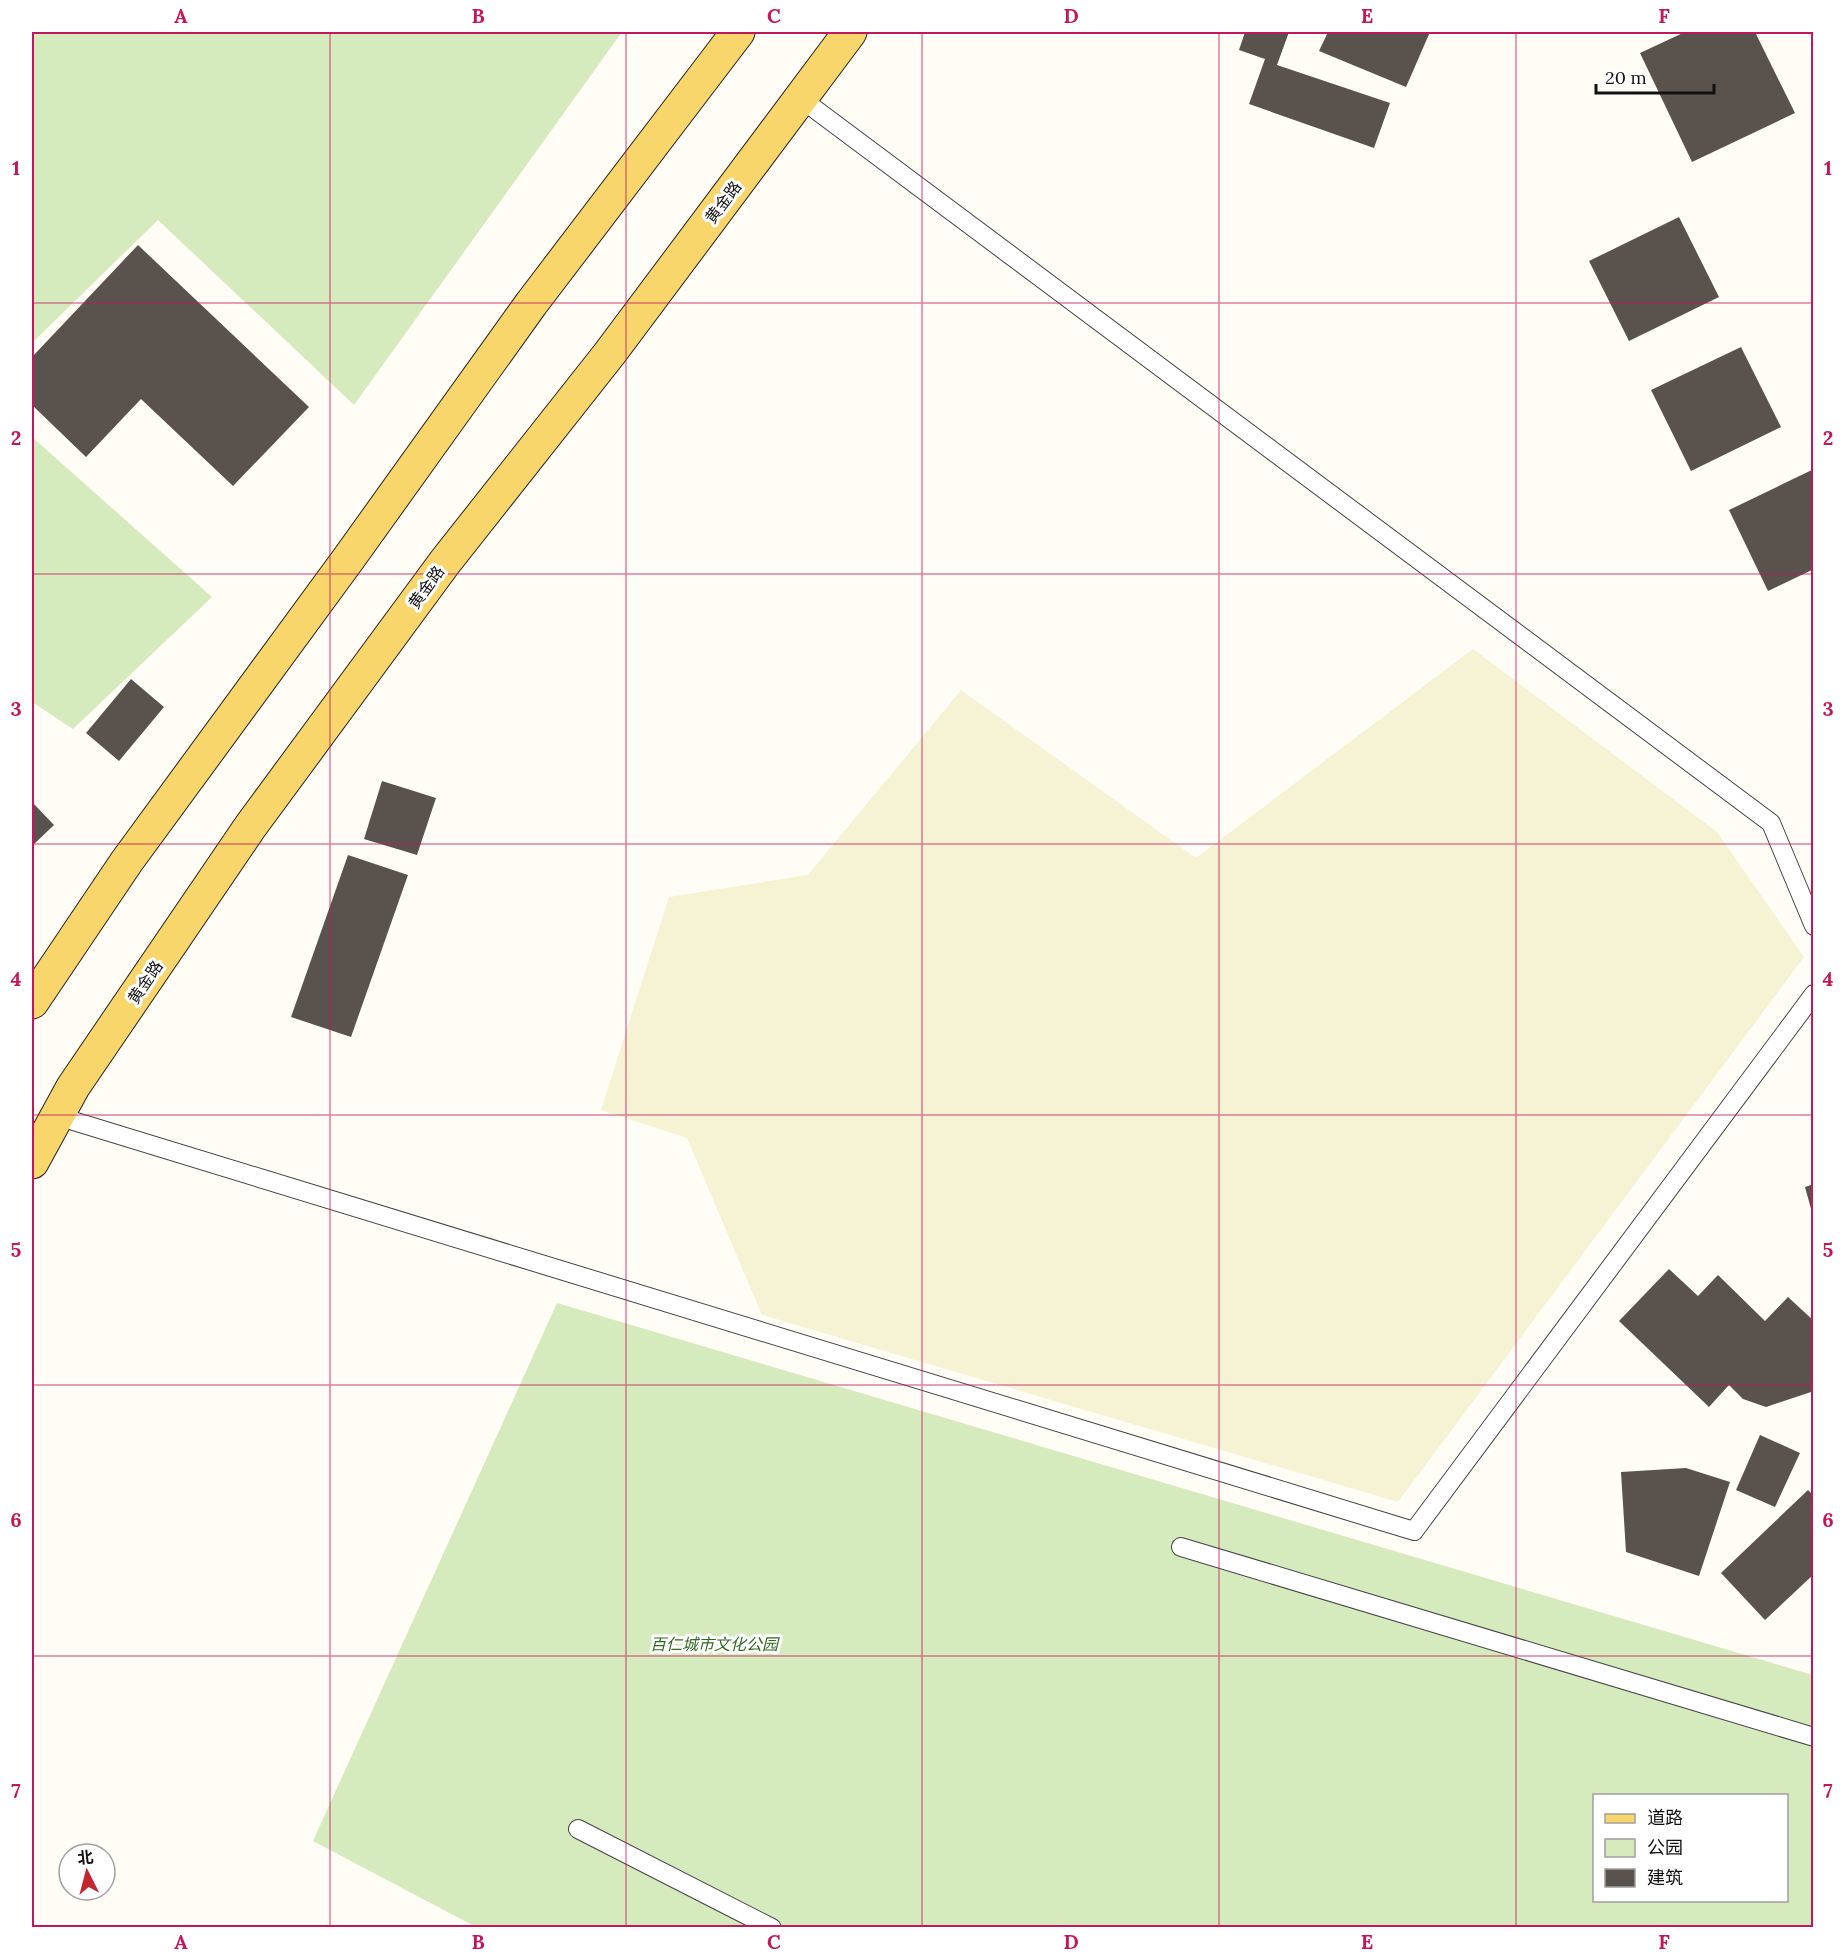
<svg xmlns="http://www.w3.org/2000/svg" width="1845" height="1959" font-family="Lora,'Noto Sans SC',serif">
<style>
.farmland{fill:#f6f3d4}
.green{fill:#d5ebbd;fill-rule:evenodd}
.building{fill:#5a524d}
.lines{fill:none;stroke-linecap:round;stroke-linejoin:round}
.service-casing{stroke:#444;stroke-width:20}
.primary-casing{stroke:#222;stroke-width:35}
.service{stroke:#fff;stroke-width:18}
.primary{stroke:#f9d66b;stroke-width:33}
.grid{fill:none;stroke:#c2185b;stroke-width:1.5;stroke-opacity:0.55}
.labels{text-anchor:middle;dominant-baseline:central;stroke-width:6;stroke-linejoin:round;paint-order:stroke}
.street-label{font-size:16px;fill:#111;stroke:#fff}
.park-label{font-size:16px;font-style:italic;fill:#2f6b1f;stroke:#fff}
.neatline{fill:none;stroke:#c2185b;stroke-width:2}
.grid-label{font-size:20px;text-anchor:middle;font-weight:bold;fill:#c2185b}
</style>
<rect width="100%" height="100%" fill="#fffdf5"/>
<path class="farmland" d="M1473,649L1717,832L1804,957L1398,1502L762,1315L687,1138L601,1110L669,897L808,875L961,690L1196,858Z"/>
<g class="green">
<path d="M32,32H622L354,405L158,220L32,343Z"/>
<path d="M32,437L212,597L73,729L32,702Z"/>
<path d="M557,1303L1813,1675V1927H476L313,1841ZM1594,1796H1786V1900H1594Z"/>
</g>
<g class="building">
<path d="M1245,32H1289L1277,65L1390,103L1374,148L1249,104L1265,59L1239,50Z"/>
<path d="M1328,32H1430L1406,87L1319,51Z"/>
<path d="M1685,32H1755L1795,113L1692,162L1640,53Z"/>
<path d="M1679,217L1719,297L1629,341L1589,261Z"/>
<path d="M138,245L309,407L233,486L141,399L86,457L32,405V357Z"/>
<path d="M1741,347L1781,427L1691,471L1651,390Z"/>
<path d="M1814,469V569L1768,591L1729,510Z"/>
<path d="M131,679L164,707L119,761L86,733Z"/>
<path d="M382,781L436,798L417,855L364,839Z"/>
<path d="M32,802L54,825L32,846Z"/>
<path d="M348,855L408,875L351,1037L291,1017Z"/>
<path d="M1814,1184V1216H1813L1805,1187Z"/>
<path d="M1669,1269L1698,1296L1718,1275L1765,1321L1788,1297L1814,1321V1391L1766,1407L1743,1399L1729,1385L1709,1407L1619,1321Z"/>
<path d="M1760,1435L1800,1453L1775,1507L1736,1490Z"/>
<path d="M1686,1468L1730,1482L1699,1576L1626,1552L1621,1472Z"/>
<path d="M1808,1490L1814,1496V1574L1765,1620L1721,1573Z"/>
</g>
<g class="lines">
<g class="service-casing">
<g id="service">
<path d="M800,98L1771,823L1814,926"/>
<path d="M57,1116L1414,1531L1814,994"/>
<path d="M1181,1547L1814,1737"/>
<path d="M578,1829L772,1928"/>
</g>
</g>
<g class="primary-casing">
<g id="primary">
<path d="M32,1002L127,861L349,558L531,304L738,32"/>
<path d="M32,1162L73,1087L250,827L445,562L610,353L850,32"/>
</g>
</g>
<use href="#service" class="service"/>
<use href="#primary" class="primary"/>
</g>
<path class="grid" d="M330,32V1928M626,32V1928M922,32V1928M1219,32V1928M1516,32V1928M32,303H1814M32,574H1814M32,844H1814M32,1115H1814M32,1385H1814M32,1656H1814"/>
<g class="labels">
<g class="street-label">
<text transform="translate(723 202) rotate(-53)">黄金路</text>
<text transform="translate(426 587) rotate(-54)">黄金路</text>
<text transform="translate(145 982) rotate(-56)">黄金路</text>
</g>
<g class="park-label">
<text x="714" y="1644">百仁城市文化公园</text>
</g>
</g>
<rect width="1845" height="1959" fill="none" stroke="#ffffff" stroke-width="66"/>
<rect x="1593" y="1794" width="195" height="108" fill="#ffffff" stroke="#a0a0a0" stroke-width="1.5"/>
<rect x="1605" y="1814" width="30" height="9" fill="#f9d66b" stroke="#a0a0a0" stroke-width="1.5"/>
<text x="1647" y="1824" font-size="18" fill="#111111">道路</text>
<rect x="1605" y="1839" width="30" height="18" fill="#d5ebbd" stroke="#a0a0a0" stroke-width="1.5"/>
<text x="1647" y="1854" font-size="18" fill="#111111">公园</text>
<rect x="1605" y="1869" width="30" height="18" fill="#5a524d" stroke="#a0a0a0" stroke-width="1.5"/>
<text x="1647" y="1884" font-size="18" fill="#111111">建筑</text>
<g transform="translate(87 1872) rotate(354)"><circle r="28" fill="#ffffff" stroke="#a0a0a0" stroke-width="1.5"/>
<path d="M0-4.5L10 22L0 15L-10 22Z" fill="#c4262e"/>
<text y="-9" font-size="16" font-weight="bold" text-anchor="middle" fill="#111111">北</text>
</g>
<path d="M1596 84v9h118v-9" fill="none" stroke="#111111" stroke-width="3"/>
<text x="1605" y="84" font-size="18" fill="#111111" stroke="#ffffff" stroke-width="4.5" paint-order="stroke">20 m</text>
<rect x="33" y="33" width="1779" height="1893" class="neatline"/>
<g class="grid-label">
<text x="181" y="23">A</text>
<text x="478" y="23">B</text>
<text x="774" y="23">C</text>
<text x="1071" y="23">D</text>
<text x="1367" y="23">E</text>
<text x="1664" y="23">F</text>
<text x="16" y="175">1</text>
<text x="1828" y="175">1</text>
<text x="16" y="445">2</text>
<text x="1828" y="445">2</text>
<text x="16" y="716">3</text>
<text x="1828" y="716">3</text>
<text x="16" y="986">4</text>
<text x="1828" y="986">4</text>
<text x="16" y="1257">5</text>
<text x="1828" y="1257">5</text>
<text x="16" y="1527">6</text>
<text x="1828" y="1527">6</text>
<text x="16" y="1798">7</text>
<text x="1828" y="1798">7</text>
<text x="181" y="1949">A</text>
<text x="478" y="1949">B</text>
<text x="774" y="1949">C</text>
<text x="1071" y="1949">D</text>
<text x="1367" y="1949">E</text>
<text x="1664" y="1949">F</text>
</g>
</svg>
